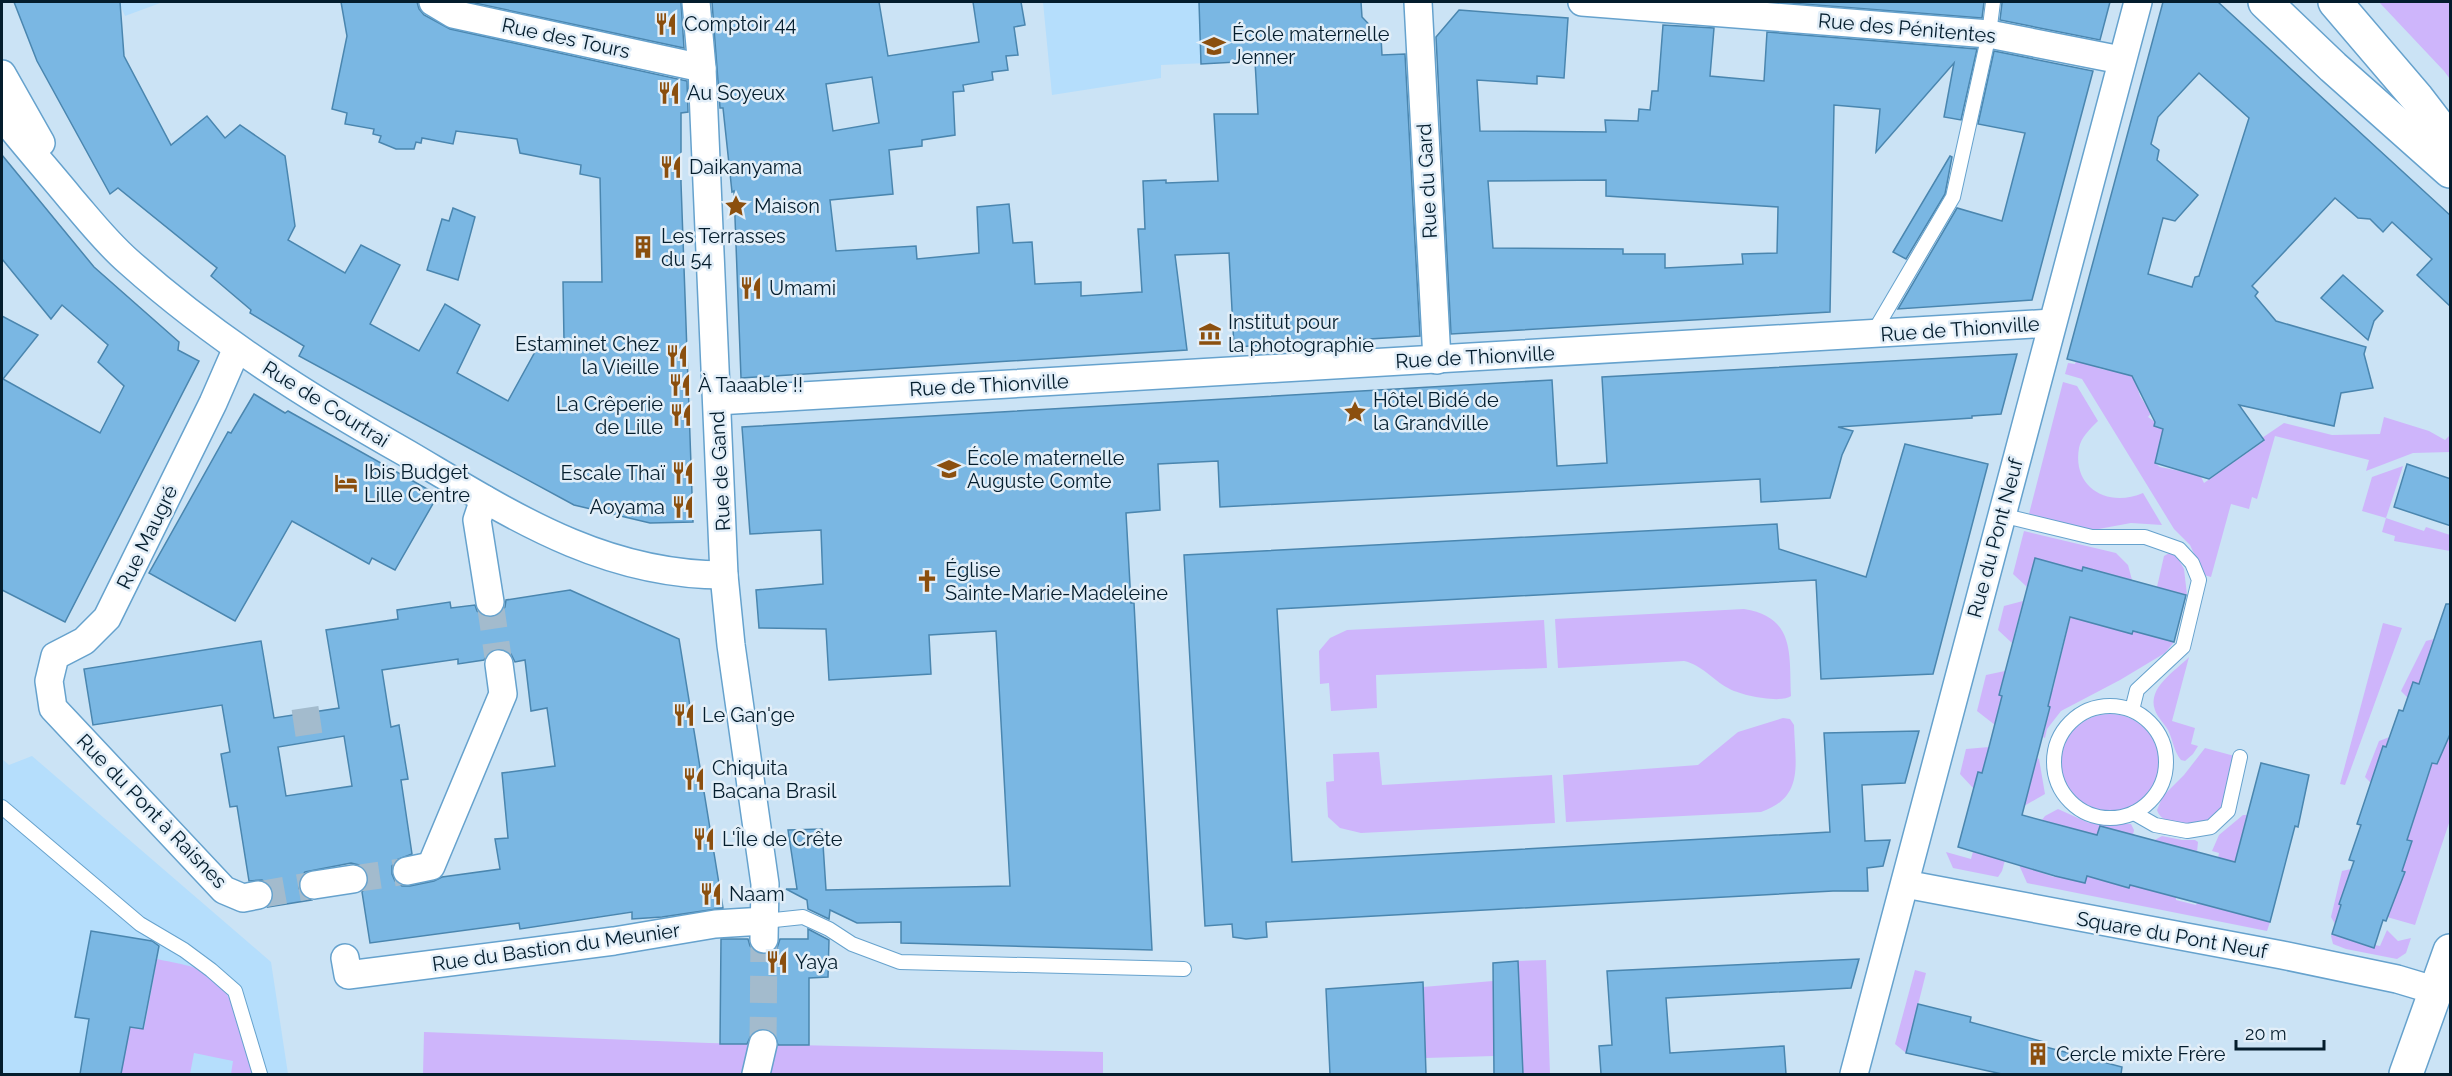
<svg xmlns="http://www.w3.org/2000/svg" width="2452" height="1076" font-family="Raleway,sans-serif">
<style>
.built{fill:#b5defc}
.green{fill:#ceb5fb}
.building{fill:#7ab7e3;stroke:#4a86af;stroke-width:1.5;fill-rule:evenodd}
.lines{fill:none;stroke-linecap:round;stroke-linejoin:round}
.street-tunnel{stroke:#a3bbcd;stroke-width:27;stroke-dasharray:27 14;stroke-linecap:butt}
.lane-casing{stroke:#66a2cd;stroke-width:16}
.street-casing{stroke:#66a2cd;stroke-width:30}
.secondary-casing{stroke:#66a2cd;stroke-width:36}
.lane{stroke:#fff;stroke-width:14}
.street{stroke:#fff;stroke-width:27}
.secondary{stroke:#fff;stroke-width:33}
.labels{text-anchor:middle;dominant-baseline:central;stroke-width:5;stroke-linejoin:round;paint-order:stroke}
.poi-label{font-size:20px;fill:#041d2d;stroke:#e2eef8;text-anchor:start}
.street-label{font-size:20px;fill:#041d2d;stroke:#e2eef8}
</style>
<rect width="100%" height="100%" fill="#cbe3f5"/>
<g class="built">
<path d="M119,2H163L125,16Z"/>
<path d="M1043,2H1361L1362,19L1381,37L1382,55L1258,103L1254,61L1161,65V78L1052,95Z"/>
<path d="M32,756L271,962L288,1074H2V759L9,765Z"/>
</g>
<g class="green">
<path d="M2379,2H2450V79L2444,71Z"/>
<path d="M2077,357L2095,362L2098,368L2105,370L2110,366L2134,376L2140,396L2151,413L2148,417L2165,429L2155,463L2160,467L2200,475L2204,483L2264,441L2262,438L2284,423L2332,435L2380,434L2384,417L2429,431L2445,440L2450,435V452L2413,453L2366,471L2369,460L2275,436L2257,499L2252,497L2249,509L2231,504L2211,577L2204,575L2190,545L2174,529L2082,379L2065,374L2068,363L2075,364Z"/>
<path d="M2063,382L2077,386L2098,421C2090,429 2081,437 2079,448C2072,488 2108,508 2143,493L2162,525L2131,523L2093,530L2029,514Z"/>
<path d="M2403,466L2386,518L2424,531L2426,527L2450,535V551L2394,541L2395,536L2382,532L2386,518L2362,511L2372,477Z"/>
<path d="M2024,531L2116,553L2128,565L2132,580L2084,567L2082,571L2035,558L2027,587L2013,574Z"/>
<path d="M2171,552L2175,553L2184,569L2187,595L2157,587L2164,556Z"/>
<path d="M2023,601L2012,643L1998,630L2004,606Z"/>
<path d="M1744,609C1796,617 1789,655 1791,696C1781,704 1739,695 1728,688C1713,680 1702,665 1684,661L1558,668L1555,619Z"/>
<path d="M2071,615L2132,634L2133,631L2174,642L2165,653L2120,680L2061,711L2047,729L2045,738L2043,737L2050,707L2046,705L2053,689Z"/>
<path d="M1544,620L1547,668L1376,675L1377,708L1331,711L1329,683L1320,684L1319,651L1330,638L1347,630Z"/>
<path d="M2383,623L2402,628L2345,785L2340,784Z"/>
<path d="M2434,639L2419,684L2413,682L2408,698L2401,691L2426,641Z"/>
<path d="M2189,657L2172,721L2195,728L2191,744L2198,746L2193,754L2185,761L2181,760C2174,752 2173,740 2168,730C2164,723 2157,717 2155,710C2147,687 2176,671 2189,657Z"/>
<path d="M2005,671L1999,695L2002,696L1995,725L1977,711L1986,675Z"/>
<circle cx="2110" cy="763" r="49"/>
<path d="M1783,718L1790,719L1794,725C1795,764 1805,797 1761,812L1566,822L1563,775L1698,765L1738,732Z"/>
<path d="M2450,732V820L2415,925L2387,917L2405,872L2402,871L2412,842L2404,839L2430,762L2437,764Z"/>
<path d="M2395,735L2391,748L2383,746L2371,783L2365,777L2379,741Z"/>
<path d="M1989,747L1982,773L1978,772L1974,789L1960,774L1966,749Z"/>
<path d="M2205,748L2238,757C2230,787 2223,833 2180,823C2170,821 2161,821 2157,810L2163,796L2184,775Z"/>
<path d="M1379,752L1382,785L1552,775L1555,823L1361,833L1340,828L1328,817L1326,782L1334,781L1333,754Z"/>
<path d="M2037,758L2039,759L2045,794L2024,806Z"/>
<path d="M2058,809L2089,823L2131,824L2134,830L2133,835H2097L2042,820L2045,816Z"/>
<path d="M2243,815H2247L2235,862L2218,858L2219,853L2212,851L2219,835Z"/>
<path d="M2162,836L2182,840H2195L2198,842L2197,852L2153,841Z"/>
<path d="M1975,844L2007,853L2002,871L1998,877L1953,868L1946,852L1971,859Z"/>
<path d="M2019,865L2054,877L2055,875L2085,883L2088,874L2129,888L2130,885L2176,897V900L2196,905L2197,903L2270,922L2267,931L2027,883Z"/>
<path d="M2351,869L2339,904L2341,905L2335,924L2331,917L2342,871Z"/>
<path d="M2387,930L2398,941L2411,938L2406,953L2397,959L2346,949L2333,944L2331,936L2332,934L2373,948L2375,945L2380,946Z"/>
<path d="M157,959C173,963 197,965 211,976C237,995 245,1044 253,1074H231L233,1061L194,1053L190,1074H121L130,1027L144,1029Z"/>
<path d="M1546,960L1550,1074H1523L1518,961Z"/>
<path d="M1915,970L1926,973L1906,1053L1895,1044Z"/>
<path d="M1493,981L1494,1056L1425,1058L1423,987Z"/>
<path d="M424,1032L709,1043L1103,1052V1074H423Z"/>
</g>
<g class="building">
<path d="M14,2H120L124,56L171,145L207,116L225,138L240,125L285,156L295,226L288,240L345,273L361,245L400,265L370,324L419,351L445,304L480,325L457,373L508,401L541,341H564L563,282H602L600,178L580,174L581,165L520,153L517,139L456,131L453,144L422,138L421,143L416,142L414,149H396L379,142L381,136L373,134L374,129L345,124L347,113L332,109L347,36L341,2H417L419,9L424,15L450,29L687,81L688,112L681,113V183L693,522L650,523L574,505L299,356L304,346L250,313L251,310L211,276L217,268L118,188L110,194L37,61Z"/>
<path d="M470,2H681L684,48Z"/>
<path d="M712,2H879L888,56L979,42L973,2H1021L1025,25L1014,27L1018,55L1006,56L1008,70L992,72L993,80L963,85L964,91L953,92L955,135L922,140V146L889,150L893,194L830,200L836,251L916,246L917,259L979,253L977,207L1009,204L1013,243L1032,242L1035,284L1081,282V296L1142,292L1138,229H1145L1143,181L1166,180V183L1218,181L1214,114H1258L1255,61L1201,64L1199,2H1361L1362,17L1381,37L1382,55L1405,54L1420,336L1234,347L1229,253L1175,255L1187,350L741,378L734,191L732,192L723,108H720ZM872,77L879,123L833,131L826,84Z"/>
<path d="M1777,2H1984L1982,18Z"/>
<path d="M2163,2H2218L2451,216V307L2417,275L2432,259L2392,222L2383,232L2370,219L2358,218L2335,198L2252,286L2258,292L2255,296L2276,321L2366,347L2364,354L2373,388L2341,393L2334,426L2239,405L2264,440L2209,479L2155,463L2163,429L2154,426L2155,422L2132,376L2067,359ZM2199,73L2249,118L2199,276L2195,277L2192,287L2148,274L2163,218L2175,221L2198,195L2157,160L2159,150L2151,144L2158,117Z"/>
<path d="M2002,3V2H2110L2100,40L2000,20Z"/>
<path d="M1459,10L1568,18L1564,78L1537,76V84L1477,80L1480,131L1606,132L1605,120L1638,121L1639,109L1650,110L1652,91H1658L1663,25L1714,28L1710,76L1764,81L1767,32L1977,49L1961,120L1944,117L1954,63L1876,152L1880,109L1834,105L1830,312L1451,334L1436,37ZM1606,180V196L1778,207L1777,253L1742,254L1743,264L1665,268V254H1623V249L1493,248L1488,181Z"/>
<path d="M1994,51L2093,71L2032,300L1898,309L1957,208L2002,221L2025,133L1978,124Z"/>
<path d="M2,155L94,267L179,342L178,350L199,361L65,622L2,590V316L38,335L3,379L100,433L124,386L98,362L108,345L62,305L51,319L2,259Z"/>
<path d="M1950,156L1952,157L1945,194L1906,259L1893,252Z"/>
<path d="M453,208L475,217L458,280L427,270L442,219L449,221Z"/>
<path d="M2343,275L2383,311L2374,321L2368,340L2321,298Z"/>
<path d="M2017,354L2001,414L1972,416V418L1838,427L1853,431L1842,455L1830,498L1761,502L1760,479L1220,507L1218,461L1158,464L1160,510L1126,513L1131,603H1134L1152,950L901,943V922L857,923L830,910L829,919L808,909L807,900L786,889H797L788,830L822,829L826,890L1010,886L996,631L929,635L931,674L829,680L826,629L759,628L756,590L823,584L821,530L750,534L742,427L1552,380L1557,466L1607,463L1602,377Z"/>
<path d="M254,394L285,413L288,411L438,495L395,570L372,558L369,564L292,521L235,621L149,573L228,432L231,433Z"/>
<path d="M1905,444L1988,464L1933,674L1821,679L1816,580L1277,609L1292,862L1830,832L1824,733L1919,731L1905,783L1862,785L1865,841L1890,840L1883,866L1867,868L1868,891H1833L1266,922L1267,937L1246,939L1233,937L1232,924L1205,926L1184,555L1777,524L1779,549L1866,577Z"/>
<path d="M2407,464L2451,479V526L2394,507Z"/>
<path d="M2035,558L2082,571L2083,567L2186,595L2174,642L2133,631L2132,634L2070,617L2048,706L2050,707L2022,815L2097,835L2100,826L2235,862L2261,763L2309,775L2298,827L2295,826L2270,922L2130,885L2129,888L2087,876L2085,883L2055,876L1958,847L1978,772L1982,773L1989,747L2002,696L1999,695Z"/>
<path d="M570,590L679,639L723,908L662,917L632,919V912L520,929L519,923L370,943L362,892L367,885L369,877L366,870L359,865L351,863L305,872L299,880V888L302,895L311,900L268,907L273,899V891L270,885L262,880L249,881L237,806L230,807L221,754L230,752L222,705L93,725L84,669L261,641L274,718L339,708L326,630L398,619L397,610L450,602L451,608L475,605L477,611L484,616L493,617L500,614L505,607L506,600ZM498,648L506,650L511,654L515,662L525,660L531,711L547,708L555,766L502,773L508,838L495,839L500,869L442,877L434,881L410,886H402L395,881L392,874V866L396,860L412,854L401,780L408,779L399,725L391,727L382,670L458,659V664L484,660L489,652ZM344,736L352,786L286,796L278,747Z"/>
<path d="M2446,604H2451V732L2437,764L2432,763L2407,840L2412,841L2402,871L2405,872L2386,921L2383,920L2374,948L2332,934L2341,905L2339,904L2354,861L2349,860L2361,825L2357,824L2383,746L2386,747L2399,710L2403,711L2413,682L2419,684Z"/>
<path d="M808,929L829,940L828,977L809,978V1045H778L774,1033L766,1029H758L752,1033L747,1044H720L721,939H748L750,946L755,952L764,955L771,953L777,948L780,939H808Z"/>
<path d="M91,931L152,941L159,946L143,1029L130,1027L121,1074H80L89,1019L75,1017Z"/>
<path d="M1859,959L1851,988L1666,998L1670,1053L1784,1046L1786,1074H1601L1599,1046L1612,1045L1607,971Z"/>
<path d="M1518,961L1523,1074H1494L1493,963Z"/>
<path d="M1423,982L1426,1074H1330L1326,989Z"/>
<path d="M1918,1004L1971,1017L1970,1022L2044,1042L2042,1046L2122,1067L2121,1074H2002L1906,1053Z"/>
</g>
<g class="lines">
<g class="street-tunnel">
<path d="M490,602L499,664"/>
<path d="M305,708L310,742"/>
<path d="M353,879L407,871"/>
<path d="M258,895L314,885"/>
<path d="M763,1044L764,939"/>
</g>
<g class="lane-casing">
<g id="lane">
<path d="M1872,335L1953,197L1989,34L1993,2"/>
<path d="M2001,515L2092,537H2145L2179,549L2192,563L2199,580L2183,647L2137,690L2132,710"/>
<circle cx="2110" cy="762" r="56"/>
<path d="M2,807L140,924L184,950L211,970L235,991L260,1074"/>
<path d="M2134,813L2155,825L2187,831L2211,827L2228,811L2240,757"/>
<path d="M765,921L803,917L829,929L852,944L900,962L1184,969"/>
</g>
</g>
<g class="street-casing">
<g id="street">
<path d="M433,2L453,14L702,68"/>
<path d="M696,2L702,68L724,575L731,645L765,884L764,939"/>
<path d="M1418,2L1437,360"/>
<path d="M1582,2L1989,34L2121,60"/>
<path d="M2,74L41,143"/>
<path d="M2,116C24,144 48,171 71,199C90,221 107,243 129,262C214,338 309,398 408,454C510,514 601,575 724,575"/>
<path d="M237,348L213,403L107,618L84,641L55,656L49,681L53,708L224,890L243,898L258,895"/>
<path d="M717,401L2052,323"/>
<path d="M484,499L477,520L490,602"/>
<path d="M407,871L431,866L503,694L499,664"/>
<path d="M1905,884L2282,955L2397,979L2437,991"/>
<path d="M314,885L353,879"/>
<path d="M345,958L348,975L614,941L715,924L765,921"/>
<path d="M756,1074L763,1044"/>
<path d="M1854,1074L2138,2"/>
</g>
</g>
<g class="secondary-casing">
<g id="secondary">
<path d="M2265,2L2333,67L2450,171"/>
<path d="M2335,2L2417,98L2450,141"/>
<path d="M2406,1074L2450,951"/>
</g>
</g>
<use href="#lane" class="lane"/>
<use href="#street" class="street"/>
<use href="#secondary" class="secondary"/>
</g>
<defs>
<g id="restaurant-bare" transform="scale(1.8)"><path d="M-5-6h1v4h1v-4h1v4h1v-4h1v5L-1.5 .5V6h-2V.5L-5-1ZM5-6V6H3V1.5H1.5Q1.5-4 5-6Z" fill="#8b4f0e" stroke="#e2eef8" stroke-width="2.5" paint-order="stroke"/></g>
<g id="school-bare" transform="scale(1.8)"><path d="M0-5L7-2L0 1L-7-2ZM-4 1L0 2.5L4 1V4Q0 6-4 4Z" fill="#8b4f0e" stroke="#e2eef8" stroke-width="2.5" paint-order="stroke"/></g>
<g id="sight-bare" transform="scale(1.8)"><path d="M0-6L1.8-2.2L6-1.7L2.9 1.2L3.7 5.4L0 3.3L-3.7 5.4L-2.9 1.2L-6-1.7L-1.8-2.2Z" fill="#8b4f0e" stroke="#e2eef8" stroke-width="2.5" paint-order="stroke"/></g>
<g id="building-bare" transform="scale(1.8)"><path d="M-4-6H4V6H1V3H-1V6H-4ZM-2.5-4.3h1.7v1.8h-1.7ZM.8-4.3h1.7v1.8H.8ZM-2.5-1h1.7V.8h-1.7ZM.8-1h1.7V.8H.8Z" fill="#8b4f0e" stroke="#e2eef8" stroke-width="2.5" paint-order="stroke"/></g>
<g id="museum-bare" transform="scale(1.8)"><path d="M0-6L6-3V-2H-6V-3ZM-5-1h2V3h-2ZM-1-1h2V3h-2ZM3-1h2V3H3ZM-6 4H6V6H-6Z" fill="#8b4f0e" stroke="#e2eef8" stroke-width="2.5" paint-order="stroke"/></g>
<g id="hotel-bare" transform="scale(1.8)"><path d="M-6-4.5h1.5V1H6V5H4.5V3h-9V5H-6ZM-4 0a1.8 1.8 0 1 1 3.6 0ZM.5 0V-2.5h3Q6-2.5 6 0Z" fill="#8b4f0e" stroke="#e2eef8" stroke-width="2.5" paint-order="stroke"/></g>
<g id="church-bare" transform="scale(1.8)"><path d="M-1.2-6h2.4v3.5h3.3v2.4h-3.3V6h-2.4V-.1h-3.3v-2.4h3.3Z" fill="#8b4f0e" stroke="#e2eef8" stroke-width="2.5" paint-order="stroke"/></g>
</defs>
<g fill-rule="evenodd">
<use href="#restaurant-bare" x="666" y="24"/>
<use href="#school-bare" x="1214" y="46"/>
<use href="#restaurant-bare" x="669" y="93"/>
<use href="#restaurant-bare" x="671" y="167"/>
<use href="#sight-bare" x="736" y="206"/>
<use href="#building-bare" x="643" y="247"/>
<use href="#restaurant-bare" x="751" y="288"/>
<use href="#museum-bare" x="1210" y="334"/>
<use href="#restaurant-bare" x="677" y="356"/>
<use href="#restaurant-bare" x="680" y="385"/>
<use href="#sight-bare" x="1355" y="412"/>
<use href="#restaurant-bare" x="681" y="415"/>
<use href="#school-bare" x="949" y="469"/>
<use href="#restaurant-bare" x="683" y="473"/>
<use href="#hotel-bare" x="346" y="483"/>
<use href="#restaurant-bare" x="683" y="507"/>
<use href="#church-bare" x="927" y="581"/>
<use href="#restaurant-bare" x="684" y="715"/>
<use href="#restaurant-bare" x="694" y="779"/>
<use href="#restaurant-bare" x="704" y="839"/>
<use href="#restaurant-bare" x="711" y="894"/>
<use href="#restaurant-bare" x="777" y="962"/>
<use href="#building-bare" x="2038" y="1054"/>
</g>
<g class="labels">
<g class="poi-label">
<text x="684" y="24">Comptoir 44</text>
<text x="1232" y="34">École maternelle<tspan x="1232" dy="23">Jenner</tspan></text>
<text x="687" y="93">Au Soyeux</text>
<text x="689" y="167">Daikanyama</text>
<text x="754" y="206">Maison</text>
<text x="661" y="236">Les Terrasses<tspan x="661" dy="23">du 54</tspan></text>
<text x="769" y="288">Umami</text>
<text x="1228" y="322">Institut pour<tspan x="1228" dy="23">la photographie</tspan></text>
<text x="659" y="344" text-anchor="end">Estaminet Chez<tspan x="659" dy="23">la Vieille</tspan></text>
<text x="698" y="385">À Taaable !!</text>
<text x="1373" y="400">Hôtel Bidé de<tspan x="1373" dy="23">la Grandville</tspan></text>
<text x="663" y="404" text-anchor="end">La Crêperie<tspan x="663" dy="23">de Lille</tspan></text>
<text x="967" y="458">École maternelle<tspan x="967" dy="23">Auguste Comte</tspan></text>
<text x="364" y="472">Ibis Budget<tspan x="364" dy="23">Lille Centre</tspan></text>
<text x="665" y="473" text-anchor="end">Escale Thaï</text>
<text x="665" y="507" text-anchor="end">Aoyama</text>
<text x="945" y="570">Église<tspan x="945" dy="23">Sainte-Marie-Madeleine</tspan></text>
<text x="702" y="715">Le Gan'ge</text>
<text x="712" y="768">Chiquita<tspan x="712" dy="23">Bacana Brasil</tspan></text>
<text x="722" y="839">L'Île de Crête</text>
<text x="729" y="894">Naam</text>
<text x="795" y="962">Yaya</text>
<text x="2056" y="1054">Cercle mixte Frère</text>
</g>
<g class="street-label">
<text transform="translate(1907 28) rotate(5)">Rue des Pénitentes</text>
<text transform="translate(566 38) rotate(12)">Rue des Tours</text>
<text transform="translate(1427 181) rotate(-93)">Rue du Gard</text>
<text transform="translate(1960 329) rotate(-4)">Rue de Thionville</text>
<text transform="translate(1475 357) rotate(-3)">Rue de Thionville</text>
<text transform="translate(989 385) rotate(-3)">Rue de Thionville</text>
<text transform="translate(326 404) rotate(32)">Rue de Courtrai</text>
<text transform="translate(720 471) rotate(-93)">Rue de Gand</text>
<text transform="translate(147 537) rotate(-64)">Rue Maugré</text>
<text transform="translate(1995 538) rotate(-75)">Rue du Pont Neuf</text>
<text transform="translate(152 811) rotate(46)">Rue du Pont à Raisnes</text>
<text transform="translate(2172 935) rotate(10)">Square du Pont Neuf</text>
<text transform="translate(556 947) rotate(-8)">Rue du Bastion du Meunier</text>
</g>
</g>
<rect width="2452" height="1076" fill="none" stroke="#041d2d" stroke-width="6"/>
<path d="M2236 1040v9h88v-9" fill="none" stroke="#041d2d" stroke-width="3"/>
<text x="2245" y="1040" font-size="18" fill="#041d2d" stroke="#e2eef8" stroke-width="4.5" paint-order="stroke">20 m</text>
</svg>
